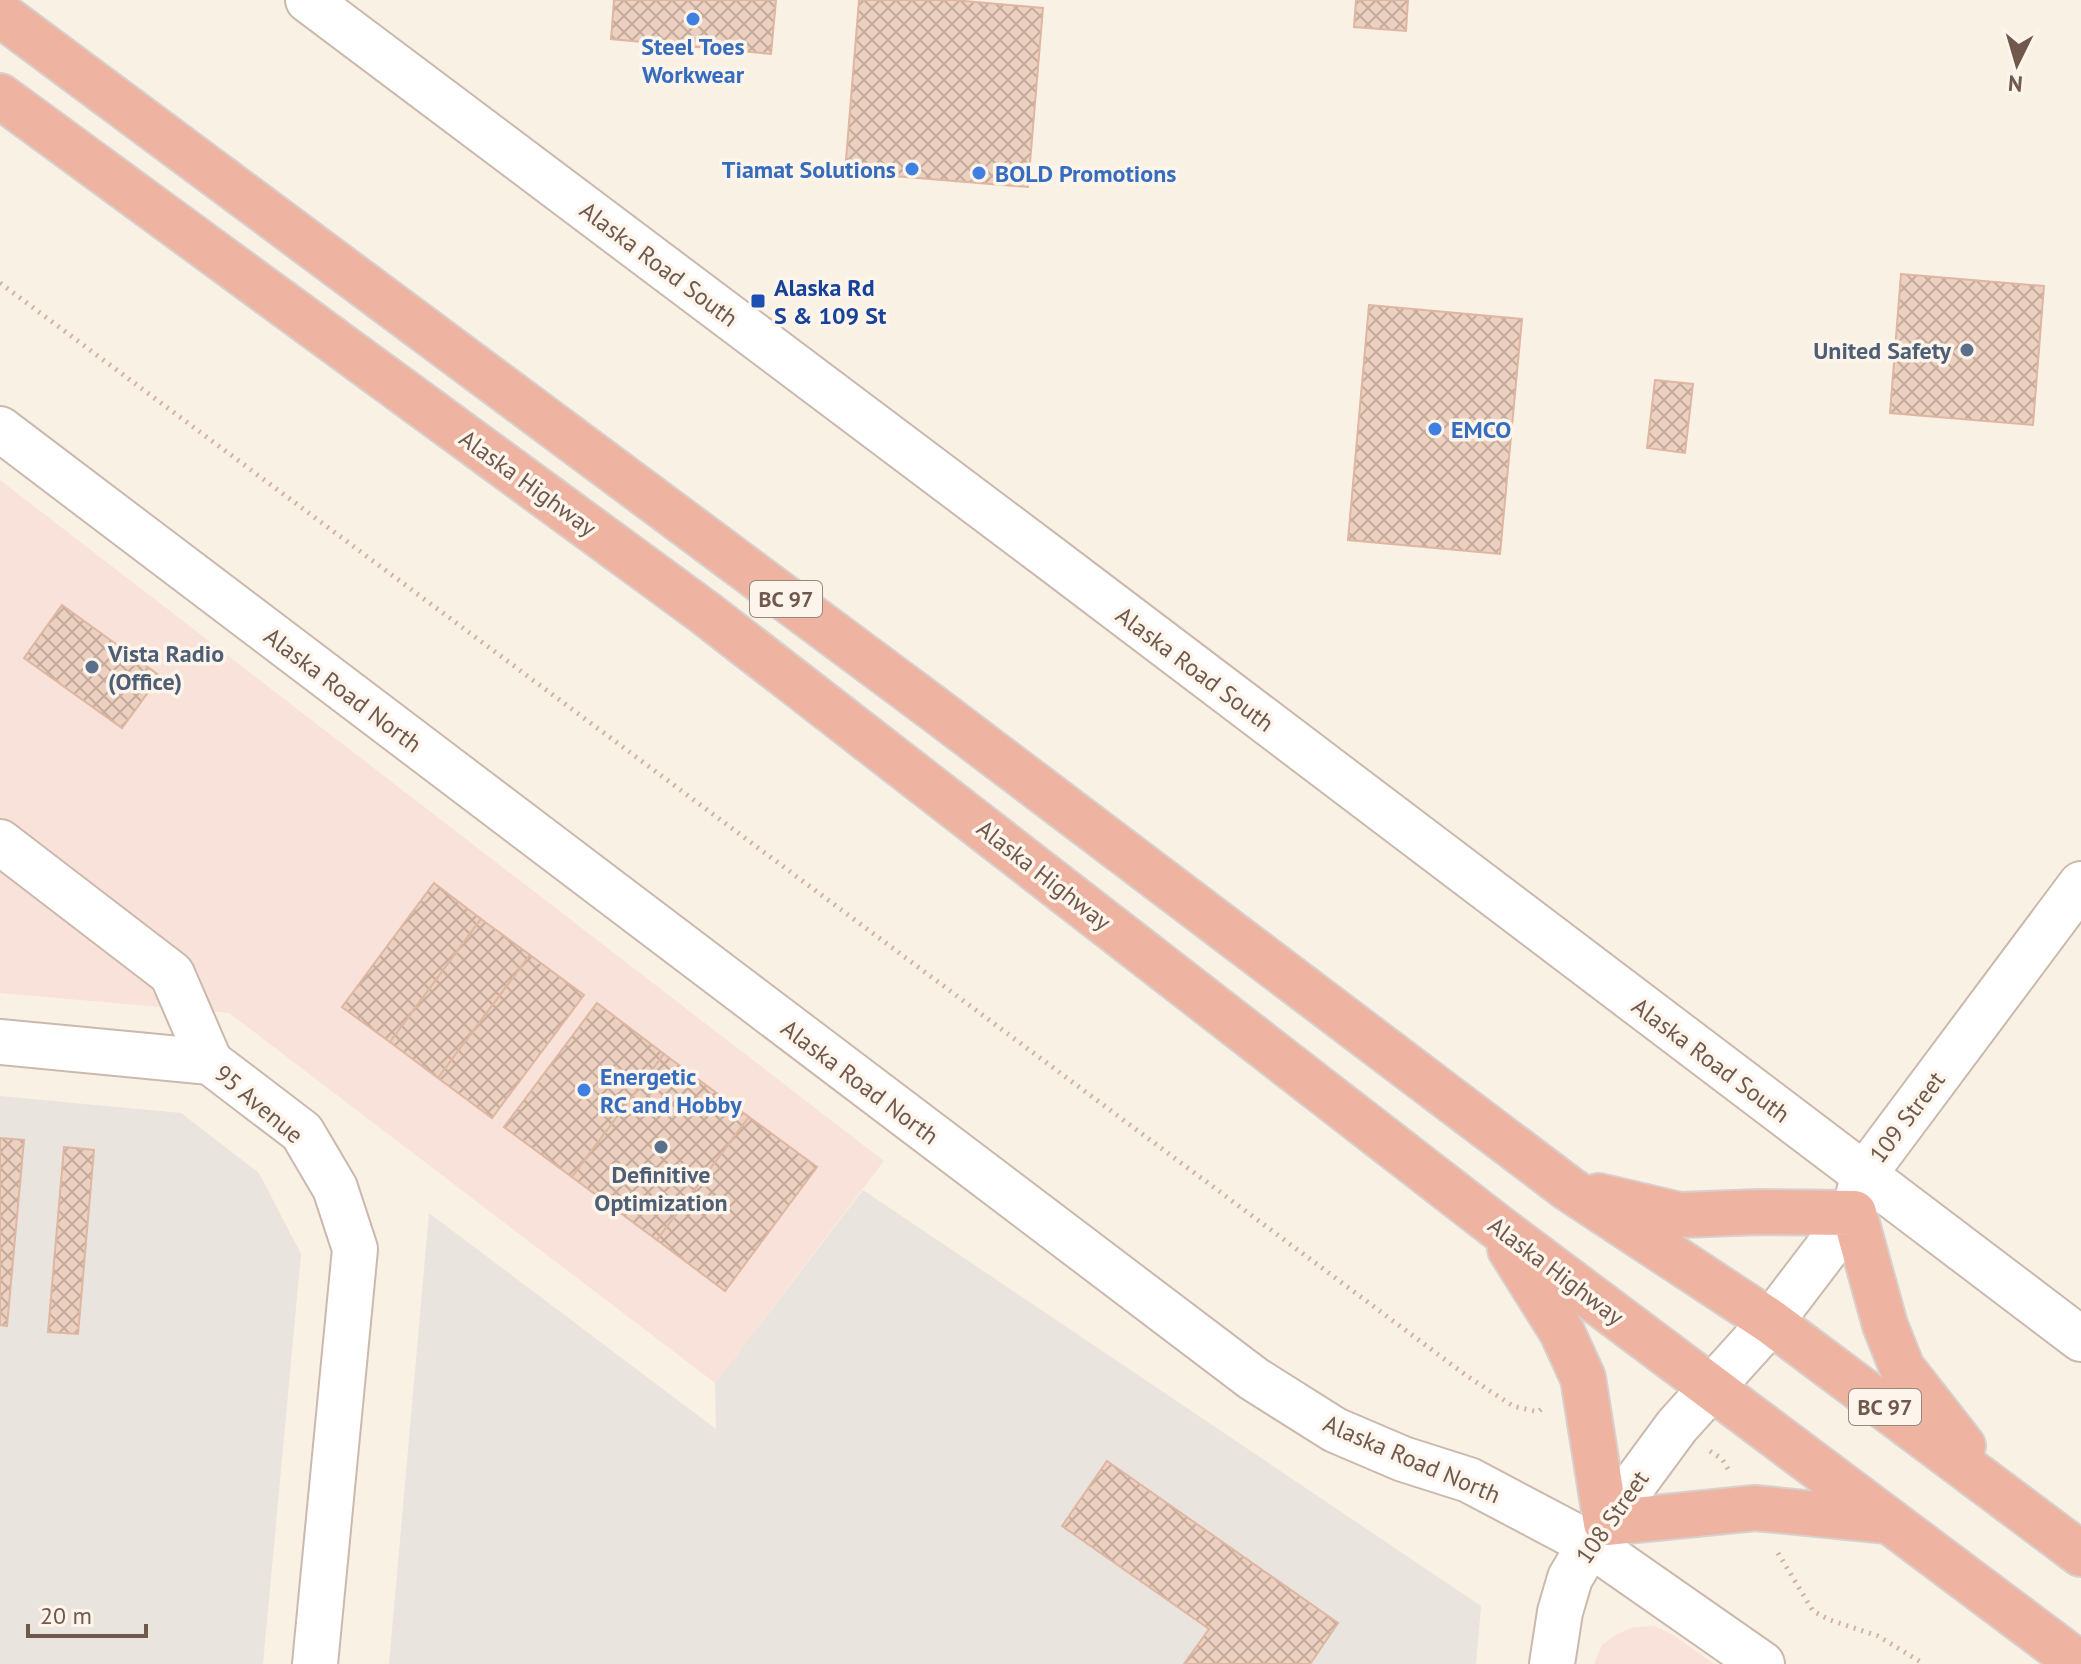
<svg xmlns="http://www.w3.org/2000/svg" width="2081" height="1664" font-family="'PT Sans',sans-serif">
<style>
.commercial{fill:#f9e2da}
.industrial{fill:#eae4df}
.building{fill:url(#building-cross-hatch);stroke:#deb6a1;stroke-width:2}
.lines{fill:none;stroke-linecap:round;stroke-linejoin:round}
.minor-casing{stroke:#cab9ac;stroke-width:48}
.highway-casing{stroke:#d7d0cd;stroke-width:48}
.path{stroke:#d1b3a3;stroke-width:5;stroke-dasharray:2 6;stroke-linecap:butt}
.minor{stroke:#fff;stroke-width:44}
.highway{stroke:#eeb3a1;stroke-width:44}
.shop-dot{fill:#3f7fe0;stroke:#fdf5eb;stroke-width:3}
.transit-dot{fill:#1a4fb4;stroke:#fdf5eb;stroke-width:3}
.service-dot{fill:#5c6f8a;stroke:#fdf5eb;stroke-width:3}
.labels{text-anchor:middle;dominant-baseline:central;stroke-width:7;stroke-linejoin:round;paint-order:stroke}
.shield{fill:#fdf5eb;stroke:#9a877c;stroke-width:2}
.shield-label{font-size:22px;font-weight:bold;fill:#70584d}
.shop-label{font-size:24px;font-weight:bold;fill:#366cbe;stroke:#fdf5eb;text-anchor:start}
.street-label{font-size:24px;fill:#70584d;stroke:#fdf5eb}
.transit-label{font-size:24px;font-weight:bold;fill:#164399;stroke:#fdf5eb;text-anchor:start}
.service-label{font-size:24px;font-weight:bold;fill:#4e5e75;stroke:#fdf5eb;text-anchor:end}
</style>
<defs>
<pattern id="building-cross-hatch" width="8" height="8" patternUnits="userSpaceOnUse" patternTransform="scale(2)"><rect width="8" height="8" fill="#edd0bf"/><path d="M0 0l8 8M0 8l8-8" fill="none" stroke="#c4ac9d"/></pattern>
</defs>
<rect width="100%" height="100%" fill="#faf1e5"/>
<g class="commercial">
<path d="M0,480L884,1161L715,1383L229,1013L0,993Z"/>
<path d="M1654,1626L1672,1634L1714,1664H1594L1602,1645L1617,1634L1634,1627Z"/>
</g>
<g class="industrial">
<path d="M0,1096L181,1113L259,1173L301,1254L263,1664H0Z"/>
<path d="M863,1190L1481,1606L1476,1664H389L429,1213L716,1429L715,1383Z"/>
</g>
<g class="building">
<path d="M614,0H776L771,54L611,39Z"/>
<path d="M859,0H953L1043,8L1028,187L845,172Z"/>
<path d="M1356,0H1408L1406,31L1354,27Z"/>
<path d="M1901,274L2044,286L2033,425L1890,413Z"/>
<path d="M1369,305L1522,319L1500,554L1348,540Z"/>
<path d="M1655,380L1693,384L1685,453L1647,448Z"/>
<path d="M62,605L160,676L122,728L24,658Z"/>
<path d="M434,883L481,919L390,1042L342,1007Z"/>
<path d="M481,919L530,955L438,1078L390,1042Z"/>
<path d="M530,955L584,995L492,1118L438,1078Z"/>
<path d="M597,1003L664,1054L572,1177L504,1127Z"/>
<path d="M664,1054L749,1117L657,1240L572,1177Z"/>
<path d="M749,1117L817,1167L725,1291L657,1240Z"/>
<path d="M0,1138L24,1140L7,1326L0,1325Z"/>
<path d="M64,1147L94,1150L78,1334L48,1332Z"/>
<path d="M1107,1461L1338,1623L1310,1664H1184L1209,1629L1062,1526Z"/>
</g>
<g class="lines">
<g class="minor-casing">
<g id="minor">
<path d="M308,0L1049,557L2081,1339"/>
<path d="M0,429L1254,1379L1335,1430L1403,1459L1469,1480L1590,1544L1762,1664"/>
<path d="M0,842L172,974L210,1062"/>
<path d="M0,1042L210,1062L302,1132L335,1188L355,1249L315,1664"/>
<path d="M1552,1664L1560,1612L1570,1578L1590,1544L1677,1426L1771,1322L1854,1213L1863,1176L2081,884"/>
</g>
</g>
<g class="highway-casing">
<g id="highway">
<path d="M0,14L937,711L1569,1189L1771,1322L2081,1554"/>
<path d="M0,96L704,612L1496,1226L2080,1664"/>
<path d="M1599,1196L1680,1215L1759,1212L1854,1213L1885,1325L1902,1368L1963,1446"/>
<path d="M1510,1249L1562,1332L1583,1378L1606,1523L1755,1508L1888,1521"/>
</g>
</g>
<g class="path">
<path d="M0,283L1467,1376L1513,1406L1538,1412L1545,1406"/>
<path d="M1710,1451L1722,1459L1728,1469"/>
<path d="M1778,1553L1813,1611L1830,1620L1878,1636L1924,1664"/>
</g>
<use href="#minor" class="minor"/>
<use href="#highway" class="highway"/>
</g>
<g class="shop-dot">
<circle cx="693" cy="19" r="8"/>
<circle cx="912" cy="169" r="8"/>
<circle cx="979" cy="173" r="8"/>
<circle cx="1435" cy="429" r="8"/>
<circle cx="584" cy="1090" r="8"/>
</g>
<rect class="transit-dot" x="750" y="293" width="16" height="16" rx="4"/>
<g class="service-dot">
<circle cx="1967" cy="350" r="8"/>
<circle cx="92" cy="667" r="8"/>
<circle cx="661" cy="1147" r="8"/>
</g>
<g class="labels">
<g class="shield">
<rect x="750" y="581" width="72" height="36" rx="6"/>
<rect x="1849" y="1389" width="72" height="36" rx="6"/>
</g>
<g class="shield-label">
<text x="786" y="599">BC 97</text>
<text x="1885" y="1407">BC 97</text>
</g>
<g class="shop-label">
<text x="693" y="46" text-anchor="middle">Steel Toes<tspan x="693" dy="28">Workwear</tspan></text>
<text x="896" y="169" text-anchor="end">Tiamat Solutions</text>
<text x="995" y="173">BOLD Promotions</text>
<text x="1451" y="429">EMCO</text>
<text x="600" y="1076">Energetic<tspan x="600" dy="28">RC and Hobby</tspan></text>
</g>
<g class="street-label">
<text transform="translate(659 264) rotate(37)">Alaska Road South</text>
<text transform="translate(528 483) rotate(36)">Alaska Highway</text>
<text transform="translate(1195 669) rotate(37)">Alaska Road South</text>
<text transform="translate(343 690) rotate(37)">Alaska Road North</text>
<text transform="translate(1044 875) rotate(38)">Alaska Highway</text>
<text transform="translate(1711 1060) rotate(37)">Alaska Road South</text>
<text transform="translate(860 1082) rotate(37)">Alaska Road North</text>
<text transform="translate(259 1104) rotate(40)">95 Avenue</text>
<text transform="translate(1907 1117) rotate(-53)">109 Street</text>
<text transform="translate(1556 1271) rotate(37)">Alaska Highway</text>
<text transform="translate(1412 1459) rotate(23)">Alaska Road North</text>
<text transform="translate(1612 1517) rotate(-55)">108 Street</text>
</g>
<g class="transit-label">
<text x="774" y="287">Alaska Rd<tspan x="774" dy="28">S &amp; 109 St</tspan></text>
</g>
<g class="service-label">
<text x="1951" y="350">United Safety</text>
<text x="108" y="653" text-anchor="start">Vista Radio<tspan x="108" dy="28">(Office)</tspan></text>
<text x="661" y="1174" text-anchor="middle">Definitive<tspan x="661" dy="28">Optimization</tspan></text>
</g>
</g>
<g transform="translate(2017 64) rotate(185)" stroke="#fdf5eb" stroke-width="6" paint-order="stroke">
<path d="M0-6L14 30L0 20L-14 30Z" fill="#70584d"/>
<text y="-12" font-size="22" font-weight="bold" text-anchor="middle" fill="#70584d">N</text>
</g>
<path d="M28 1624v12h118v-12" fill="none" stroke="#70584d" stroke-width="4"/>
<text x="40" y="1624" font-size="24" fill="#70584d" stroke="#fdf5eb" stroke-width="6" paint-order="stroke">20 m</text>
</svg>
